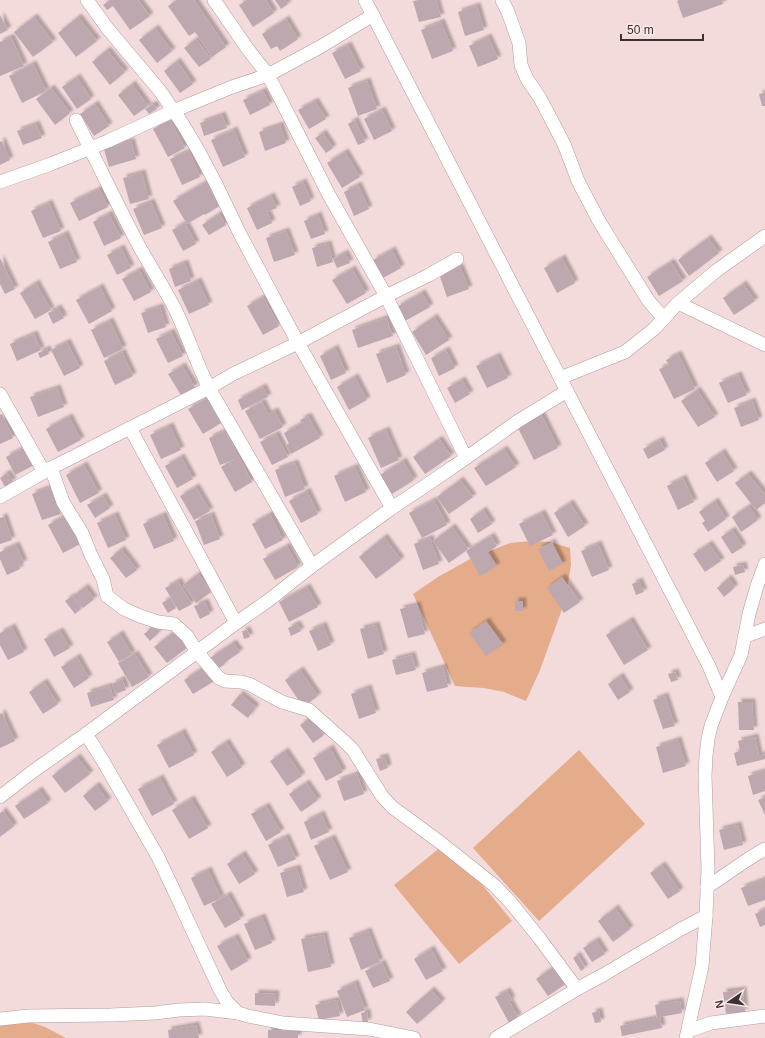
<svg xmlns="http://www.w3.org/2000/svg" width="765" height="1038" font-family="Helvetica,sans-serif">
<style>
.green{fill:#e5ac8b}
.building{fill:#bea8af;filter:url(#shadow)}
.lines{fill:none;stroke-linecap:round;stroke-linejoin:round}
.minor-casing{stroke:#b39c9d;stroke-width:14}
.minor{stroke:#fff;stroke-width:13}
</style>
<defs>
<filter id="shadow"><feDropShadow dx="3.5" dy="-3.5" stdDeviation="1" flood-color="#0004"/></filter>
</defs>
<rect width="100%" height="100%" fill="#f3dadb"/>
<g class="green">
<path d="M532,541L550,542L570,548L571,565L565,601L540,670L526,701L504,692L484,688L455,686L413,594L438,577L472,558L510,543Z"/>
<path d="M579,750L645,824L539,921L473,848Z"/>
<path d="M447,842L512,921L459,964L394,885Z"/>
<path d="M24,1020L45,1027L66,1038H0V1023Z"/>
</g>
<g class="building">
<path d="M110,0H138L150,16L130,30L113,6L107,10L103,5Z"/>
<path d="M177,0H194L226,47L212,57L195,32L189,36L168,6Z"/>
<path d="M247,0H266L274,13L253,27L239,5Z"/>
<path d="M275,0H285L288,4L281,9Z"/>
<path d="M419,0H436L441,17L419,22L413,1Z"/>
<path d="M679,0H722L723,4L683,18L677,1Z"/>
<path d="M477,6L484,30L465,36L458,12Z"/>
<path d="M0,15L8,30L0,34Z"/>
<path d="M34,17L53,42L33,57L14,32Z"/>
<path d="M78,17L97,41L76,57L58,33Z"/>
<path d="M286,19L298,39L280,51L277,46L271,49L262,34Z"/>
<path d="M441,22L453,51L432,59L421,30Z"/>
<path d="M155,28L172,51L157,63L139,40Z"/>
<path d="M11,37L24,66L0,76V42Z"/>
<path d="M488,37L498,59L478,67L469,46Z"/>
<path d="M196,39L211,59L199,67L184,48Z"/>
<path d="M348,45L361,71L345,79L332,53Z"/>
<path d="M107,50L125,72L110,85L92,62Z"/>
<path d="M177,61L193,84L180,93L164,71Z"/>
<path d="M33,64L46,91L22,103L9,76Z"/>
<path d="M77,77L91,99L77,109L62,87Z"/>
<path d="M367,81L377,109L358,116L348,88Z"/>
<path d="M132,84L148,106L134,116L118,95Z"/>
<path d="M51,88L70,113L55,125L36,99Z"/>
<path d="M263,91L270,105L250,115L243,100Z"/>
<path d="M765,93V106H762L759,94Z"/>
<path d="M315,101L326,119L309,129L298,110Z"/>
<path d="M95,104L109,126L94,136L80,114Z"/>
<path d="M153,104L157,109L149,114L145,109Z"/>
<path d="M382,110L392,131L374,140L364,119Z"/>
<path d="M222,115L227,128L204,136L200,123Z"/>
<path d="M170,120L185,148L168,157L153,129Z"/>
<path d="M355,120L365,142L358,145L348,124Z"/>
<path d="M36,124L42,138L23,145L17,131Z"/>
<path d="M280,125L286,143L265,151L259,132Z"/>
<path d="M234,130L245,157L223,167L211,140Z"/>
<path d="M323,133L333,148L326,153L315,138Z"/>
<path d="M2,141L10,160L0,165V142Z"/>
<path d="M131,141L136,159L109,167L104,149Z"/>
<path d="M189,151L200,177L182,185L170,159Z"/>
<path d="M345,152L360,177L342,188L327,163Z"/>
<path d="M142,173L149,199L130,204L123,178Z"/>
<path d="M207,181L221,205L205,215L204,214L187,224L173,201Z"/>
<path d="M303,182L311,201L300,206L292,187Z"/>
<path d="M358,185L369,209L354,216L344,192Z"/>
<path d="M99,189L108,207L79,221L70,203Z"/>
<path d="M271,196L277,208L267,212L272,223L257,230L247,208Z"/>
<path d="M151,202L162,228L144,235L133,209Z"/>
<path d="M49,203L61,231L43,238L31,211Z"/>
<path d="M109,214L121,238L104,246L93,222Z"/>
<path d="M219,214L226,225L209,235L202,225Z"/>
<path d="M318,215L325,234L311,239L304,221Z"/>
<path d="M185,223L196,244L183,251L172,230Z"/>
<path d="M286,231L295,255L274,262L266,238Z"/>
<path d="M65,234L77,262L60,269L48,242Z"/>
<path d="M708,238L719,253L689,276L678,260Z"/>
<path d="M328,244L333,262L317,267L312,248Z"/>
<path d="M121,248L131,268L117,275L107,255Z"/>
<path d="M392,250L401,268L383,278L373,260Z"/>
<path d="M345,253L350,263L337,268L333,259Z"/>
<path d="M0,258L15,289L5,294L0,284Z"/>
<path d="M562,258L575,283L557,293L544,268Z"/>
<path d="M671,262L683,281L659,296L647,277Z"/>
<path d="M185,263L191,281L175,287L169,269Z"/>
<path d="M460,267L469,289L447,297L439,274Z"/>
<path d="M352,269L366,293L347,304L332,280Z"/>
<path d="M139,270L151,292L134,301L122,279Z"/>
<path d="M198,281L209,305L189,314L178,290Z"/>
<path d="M36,283L51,310L35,319L20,293Z"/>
<path d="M743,284L755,301L734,315L723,298Z"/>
<path d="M100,287L112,311L89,324L76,300Z"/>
<path d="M422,293L430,307L405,321L397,307Z"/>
<path d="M263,297L279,326L263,335L247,306Z"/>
<path d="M160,307L166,327L148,333L141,313Z"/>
<path d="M58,308L64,318L53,324L48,313Z"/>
<path d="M434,317L449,340L426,355L412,332Z"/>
<path d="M386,318L393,336L358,348L352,330Z"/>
<path d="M110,321L123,349L104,358L91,330Z"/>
<path d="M171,332L183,356L168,363L156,339Z"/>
<path d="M34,334L41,350L17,361L10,344Z"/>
<path d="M67,342L80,368L64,376L51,350Z"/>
<path d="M396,347L406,375L387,383L376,354Z"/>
<path d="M335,348L346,373L331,380L320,356Z"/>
<path d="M47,349L49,354L40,358L38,353Z"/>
<path d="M446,350L455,368L439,376L431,358Z"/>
<path d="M122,352L133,376L115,385L104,361Z"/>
<path d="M678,354L695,389L674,399L659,369L669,365L666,360Z"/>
<path d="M497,356L508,378L487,388L476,366Z"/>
<path d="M182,366L195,387L181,395L168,374Z"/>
<path d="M738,375L747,395L728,403L719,383Z"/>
<path d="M355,377L367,400L349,410L337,387Z"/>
<path d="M462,380L470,394L455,403L447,388Z"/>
<path d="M263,387L268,397L242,410L238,400Z"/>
<path d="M57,388L64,407L38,417L30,397Z"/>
<path d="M697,390L715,417L698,427L681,401Z"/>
<path d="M207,398L221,423L203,434L188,409Z"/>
<path d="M752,401L759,420L741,427L734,408Z"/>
<path d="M262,402L268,414L275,411L283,427L260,439L245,411Z"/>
<path d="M2,414L13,438L0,444V415Z"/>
<path d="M541,414L558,448L534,460L517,426Z"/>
<path d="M308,416L320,438L291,454L286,445L289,444L284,433L302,423L300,420Z"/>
<path d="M69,417L81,440L58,452L46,429Z"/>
<path d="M170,426L181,450L161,459L150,435Z"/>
<path d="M227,430L238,458L220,465L209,438Z"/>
<path d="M386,430L399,460L381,468L368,438Z"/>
<path d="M276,434L288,457L272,465L260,442Z"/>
<path d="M439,439L451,456L425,474L413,457Z"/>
<path d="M660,440L665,450L648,459L643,449Z"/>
<path d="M29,445L38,463L15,475L6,457Z"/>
<path d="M504,449L516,467L486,486L474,468Z"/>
<path d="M722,452L734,471L717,482L705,463Z"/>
<path d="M181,457L193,479L177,488L165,466Z"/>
<path d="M239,457L252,482L235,492L221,467Z"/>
<path d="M403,461L414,480L392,494L380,475Z"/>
<path d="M295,463L305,489L285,497L275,470Z"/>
<path d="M84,465L99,493L80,503L66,475Z"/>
<path d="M355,467L366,492L345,502L334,476Z"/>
<path d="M7,473L13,481L5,487L0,478Z"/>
<path d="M748,474L765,495V503L756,510L735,483Z"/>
<path d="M683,478L694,502L678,510L667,486Z"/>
<path d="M460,480L473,497L449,514L437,497Z"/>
<path d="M51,487L61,514L42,520L32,494Z"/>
<path d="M196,487L210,511L194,520L180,496Z"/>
<path d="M307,491L318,514L301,523L289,501Z"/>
<path d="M103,496L110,508L95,518L87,505Z"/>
<path d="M434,500L447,525L422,538L409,513Z"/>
<path d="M715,501L726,519L708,532L702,523L705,521L699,512Z"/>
<path d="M570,503L585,526L568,537L554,513Z"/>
<path d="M749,506L758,520L741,532L732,517Z"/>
<path d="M483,510L492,524L478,533L470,519Z"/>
<path d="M542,513L553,535L530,546L519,524Z"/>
<path d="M270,514L283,540L265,549L252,524Z"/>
<path d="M66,515L82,543L63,553L48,525Z"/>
<path d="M115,515L126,540L108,548L97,523Z"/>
<path d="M163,515L174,541L154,549L143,524Z"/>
<path d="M211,515L220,539L204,545L195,521Z"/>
<path d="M4,517L12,540L0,544V518Z"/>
<path d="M452,527L468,549L449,563L433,541Z"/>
<path d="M732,530L743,547L732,554L721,537Z"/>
<path d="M491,536L497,546L488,552L497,566L480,576L466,551Z"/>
<path d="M384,537L401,560L376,579L359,557Z"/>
<path d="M430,538L439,564L423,570L414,544Z"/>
<path d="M552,542L563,564L549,571L538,549Z"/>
<path d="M598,544L609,570L592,577L581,551Z"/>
<path d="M709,544L721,561L705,572L693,554Z"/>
<path d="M16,545L24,563L19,565L20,569L7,575L0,559V552Z"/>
<path d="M287,546L298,567L275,580L263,559Z"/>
<path d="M121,549L137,570L126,578L110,558Z"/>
<path d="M743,565L745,572L735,575L733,567Z"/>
<path d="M198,574L211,592L196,603L183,585Z"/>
<path d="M562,577L580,602L564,613L547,588Z"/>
<path d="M728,578L735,587L724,597L717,588Z"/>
<path d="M178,581L192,604L179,611L165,588Z"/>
<path d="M639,581L644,592L636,595L632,584Z"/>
<path d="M85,587L94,599L83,608L73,596Z"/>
<path d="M307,587L318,607L289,622L279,602Z"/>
<path d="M72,596L81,609L75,614L65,601Z"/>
<path d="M170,598L176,608L168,613L162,603Z"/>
<rect x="515" y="601" width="8" height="10"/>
<path d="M205,602L210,614L200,619L194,606Z"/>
<path d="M417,605L425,634L408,638L400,609Z"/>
<path d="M630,620L648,650L624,665L606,635Z"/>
<path d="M486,621L503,644L486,656L469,633Z"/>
<path d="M297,624L301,631L291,636L288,628Z"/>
<path d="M154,625L160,631L150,641L144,634Z"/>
<path d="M323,625L331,645L318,651L309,631Z"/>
<path d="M376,625L384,654L368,659L360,629Z"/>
<path d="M12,627L24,652L8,660L0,645V633Z"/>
<path d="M176,630L188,647L167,663L154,647Z"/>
<path d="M247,630L250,637L244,639L242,631Z"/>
<path d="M60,631L70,648L54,657L44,639Z"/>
<path d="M120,634L132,654L119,662L107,642Z"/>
<path d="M233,643L240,652L224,663L225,664L218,669L210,658Z"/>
<path d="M135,654L149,677L132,687L118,663Z"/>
<path d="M412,655L416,670L396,675L392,660Z"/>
<path d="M77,657L89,678L74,688L61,667Z"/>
<path d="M207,665L216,680L193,694L184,680Z"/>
<path d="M443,667L448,687L427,692L422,673Z"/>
<path d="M300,670L318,696L303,707L285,680Z"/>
<path d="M675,672L678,680L671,682L668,674Z"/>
<path d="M620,676L630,692L618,700L608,684Z"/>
<path d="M122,679L126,690L116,694L112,684Z"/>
<path d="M44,682L58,704L43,714L29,692Z"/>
<path d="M110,686L114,700L91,707L87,693Z"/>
<path d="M368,688L376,713L359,719L351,694Z"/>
<path d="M240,694L256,707L248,718L231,705Z"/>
<path d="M665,696L675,726L663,729L653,700Z"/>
<path d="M738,702H752L754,730H739Z"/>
<path d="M2,713L15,741L0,748V714Z"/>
<path d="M311,717L324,735L313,743L300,725Z"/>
<path d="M182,732L194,755L169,768L157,745Z"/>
<path d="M755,737L759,756L765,754V759L737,766L734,753L740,751L738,741Z"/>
<path d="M678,740L686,766L663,773L656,747Z"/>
<path d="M226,742L242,767L227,777L211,752Z"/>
<path d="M330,748L343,772L326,781L313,758Z"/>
<path d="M285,751L302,776L287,786L270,761Z"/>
<path d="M77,757L90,774L65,793L52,776Z"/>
<path d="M385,757L388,768L380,771L376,759Z"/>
<path d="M765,771V791L753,795L748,776Z"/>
<path d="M357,774L364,794L344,801L337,781Z"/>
<path d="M160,778L174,804L152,816L138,789Z"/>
<path d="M306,783L318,800L301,812L289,794Z"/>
<path d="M96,785L108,801L95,811L83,796Z"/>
<path d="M39,790L48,803L24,819L15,806Z"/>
<path d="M765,797V815L758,800Z"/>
<path d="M191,799L208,828L189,839L172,810Z"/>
<path d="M266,806L281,832L266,841L251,814Z"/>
<path d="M3,811L14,826L0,837V813Z"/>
<path d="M321,814L329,832L311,840L304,822Z"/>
<path d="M738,825L743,845L724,850L719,830Z"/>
<path d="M286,837L296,859L278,867L268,845Z"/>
<path d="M332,838L348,872L330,880L314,846Z"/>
<path d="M242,854L255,874L239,884L227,864Z"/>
<path d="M662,865L680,891L668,899L650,873Z"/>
<path d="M297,868L304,892L287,897L280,873Z"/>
<path d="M208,870L221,898L204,906L191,878Z"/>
<path d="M765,879V900L748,906L741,888Z"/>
<path d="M228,895L241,919L225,928L211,904Z"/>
<path d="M615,908L630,929L613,942L598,921Z"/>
<path d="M765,909V925L760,927L755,914Z"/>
<path d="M262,917L272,943L255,950L244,924Z"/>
<path d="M368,931L380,962L361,970L349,938Z"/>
<path d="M324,935L331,967L308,972L301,939Z"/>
<path d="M235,937L248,961L231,971L217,946Z"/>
<path d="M596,940L605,954L592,962L583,948Z"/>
<path d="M431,949L443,971L426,980L414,959Z"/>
<path d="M577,955L585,968L581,971L573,958Z"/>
<path d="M382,963L390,981L373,988L365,971Z"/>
<path d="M555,966L567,983L548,996L536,979Z"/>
<path d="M355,983L365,1010L347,1017L337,991Z"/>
<path d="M431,990L442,1002L417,1024L406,1012Z"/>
<path d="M743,990L745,1012L726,1014L723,992Z"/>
<path d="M507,991L512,1000L509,1001L518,1017L509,1023L495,997Z"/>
<path d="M255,993L276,994L275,1006L255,1005Z"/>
<path d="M337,1000L340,1016L319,1020L315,1005Z"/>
<path d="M680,1001L682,1013L660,1017L662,1028L622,1036L620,1026L657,1018L655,1005Z"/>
<path d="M599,1011L601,1022L595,1023L592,1013Z"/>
<path d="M367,1012L368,1022L363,1023L361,1013Z"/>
<path d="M196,1025L199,1038H169L168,1030Z"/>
<path d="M268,1030L298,1031V1038H268Z"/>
</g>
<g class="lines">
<g class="minor-casing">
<g id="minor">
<path d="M87,0L108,29L160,91L182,123L198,150L216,184L240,234L298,343L392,508"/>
<path d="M214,0L247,48L268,75L278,94L329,195L386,296L466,458"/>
<path d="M365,0L709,666L722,697"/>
<path d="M502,0L508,12L519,43L521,65L527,79L540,98L564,144L578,181L599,221L648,300L664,319"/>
<path d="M76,120C97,162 117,204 139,246C150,266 163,286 174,307C187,333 196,362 209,388L312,566"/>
<path d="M0,182L51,164L108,141L173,111L232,87L268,75L320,47L373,15"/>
<path d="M678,303L765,345"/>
<path d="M560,378L625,352L654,329L678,303L716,271L765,236"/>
<path d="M0,394L44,472"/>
<path d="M130,428L236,623"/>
<path d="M51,468L63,502L82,533L91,555L103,579L107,596L124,609L140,616L158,622L174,624L187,636L197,652L219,678L225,681L241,682L249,684L282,702L309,710L345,742L353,750L382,796L392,807L441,843L495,886L512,904L540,939L577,989"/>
<path d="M0,497L44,472L51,468L209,388L233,374L298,343L386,296L429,275L457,259"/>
<path d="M744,637L765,629"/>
<path d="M86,734L103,761L158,857L178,899L187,919L220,990L227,1002L238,1013L248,1016L283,1023L369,1029L414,1038"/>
<path d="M0,797L32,772L86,734L236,623L269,600L312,566L392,508L425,486L466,458L518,421L567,391"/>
<path d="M707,887C726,875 745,860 765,849"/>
<path d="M0,1019L28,1016L110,1015L155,1013L179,1010L205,1009L238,1013"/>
<path d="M688,1031L711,1023L765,1016"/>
<path d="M496,1038L577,989L603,975L681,929L706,916"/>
<path d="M686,1038L702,966L706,916L708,868L705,776L706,756L708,739L711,726L722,697L741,655L749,614L757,586L765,564"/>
</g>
</g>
<use href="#minor" class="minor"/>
</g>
<g transform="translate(729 1002) rotate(257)" stroke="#fce8e9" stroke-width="3" paint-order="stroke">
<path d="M0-3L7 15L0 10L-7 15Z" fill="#3b3131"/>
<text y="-6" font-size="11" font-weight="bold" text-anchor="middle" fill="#3b3131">N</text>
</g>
<path d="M621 34v6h82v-6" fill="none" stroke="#3b3131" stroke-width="2"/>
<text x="627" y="34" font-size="12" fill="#3b3131" stroke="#fce8e9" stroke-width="3" paint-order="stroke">50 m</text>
</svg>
